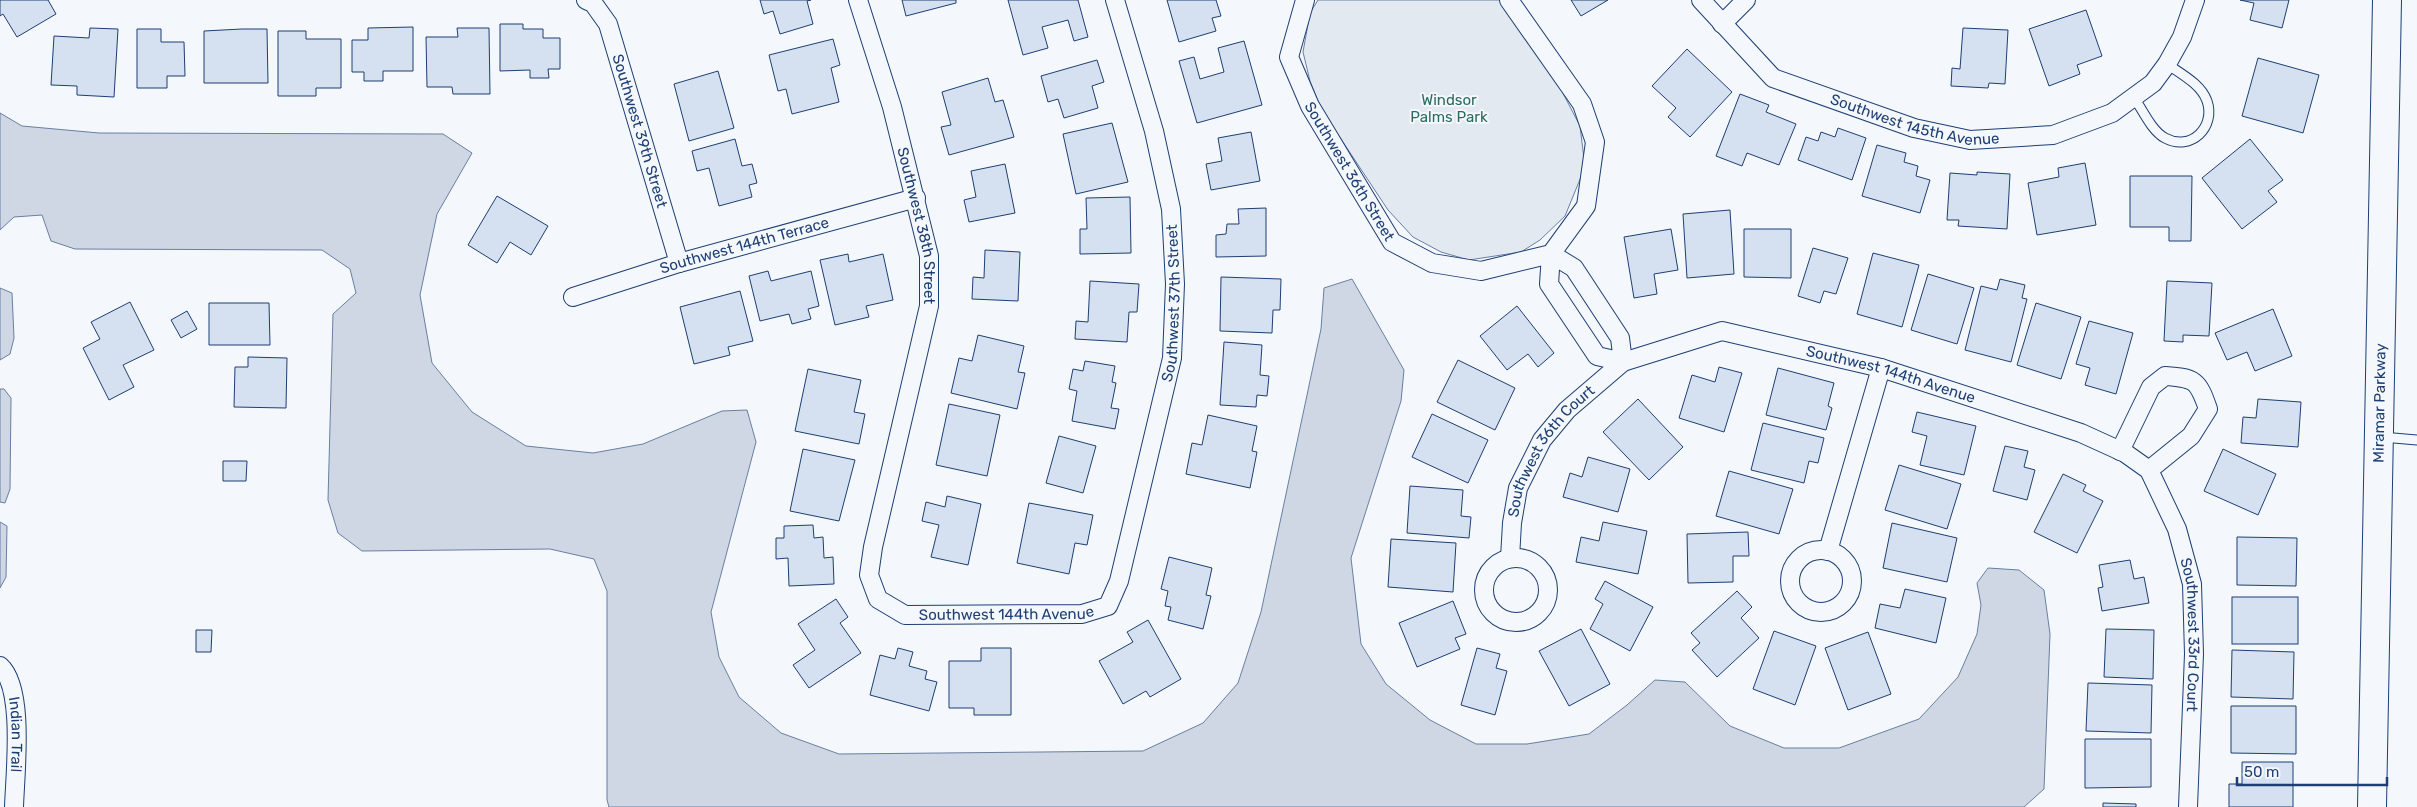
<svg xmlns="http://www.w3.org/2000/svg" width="2417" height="807" font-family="Rubik,sans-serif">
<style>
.green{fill:#e3e9f0;stroke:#687fa3}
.water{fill:#cfd7e4;stroke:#687fa3}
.building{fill:#d5e0f0;stroke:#1d3f73}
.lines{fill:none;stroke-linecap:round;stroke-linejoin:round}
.lane-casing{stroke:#1d3f73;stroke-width:11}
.street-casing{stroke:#1d3f73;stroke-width:20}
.primary-casing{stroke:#1d3f73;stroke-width:30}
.lane{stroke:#f4f7fb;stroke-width:9}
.street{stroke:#f4f7fb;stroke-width:18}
.primary{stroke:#f4f7fb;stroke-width:28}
.labels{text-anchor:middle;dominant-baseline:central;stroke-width:4;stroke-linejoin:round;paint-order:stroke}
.park-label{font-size:15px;fill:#2c6c60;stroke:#f4f7fb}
.street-label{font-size:15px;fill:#1d3f73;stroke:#f4f7fb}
</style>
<rect width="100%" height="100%" fill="#f4f7fb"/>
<path class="green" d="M1318,0H1500L1553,74L1580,126L1585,167L1565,216L1540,240L1521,252L1469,260L1441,252L1413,237L1388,210L1321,109L1310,81L1303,52L1310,13Z"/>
<g class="water">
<path d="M0,113L22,126L99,133L443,134L472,153L437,214L420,295L432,363L472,412L526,446L593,453L643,444L722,411L747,410L756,442L711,612L719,657L739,697L781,733L839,754L1143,751L1203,723L1238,683L1261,612L1321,329L1324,288L1352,279L1404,370L1401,401L1351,558L1361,644L1386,684L1430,720L1476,744H1527L1589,734L1627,705L1655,680L1685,682L1730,726L1784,748H1839L1919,719L1958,677L1977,634L1981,605L1977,583L1988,568L2019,570L2044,590L2050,634L2044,789L2024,807H609L607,800V591L594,559L550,549L362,551L338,533L328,500L333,314L356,293L350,269L322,250L75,249L51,241L42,215L14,217L0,230Z"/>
<path d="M0,288L12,293L14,338L10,354L0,360Z"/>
<path d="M0,389H4L11,398L10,489L5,503L0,502Z"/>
<path d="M0,522L7,526L6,577L0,588Z"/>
</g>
<g class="building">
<path d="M0,0H48L56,14L17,37L3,14L0,16Z"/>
<path d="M760,0H811L807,1L813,24L780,34L773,11L764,14Z"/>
<path d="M902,0H956V3L906,16Z"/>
<path d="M1008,0H1078L1088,37L1074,41L1068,20L1042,27L1048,48L1023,55Z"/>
<path d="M1167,0H1216L1221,16L1212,18L1216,31L1179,42Z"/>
<path d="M1571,0H1608L1581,16Z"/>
<path d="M2240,0H2289L2282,28L2250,20L2254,3Z"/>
<path d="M2086,10L2102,56L2077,65L2080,74L2049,86L2029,29Z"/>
<path d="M500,24H523V29H543V38H560V69H548L549,78H530V70L500,71Z"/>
<path d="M413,27V71H383V81H364V72H352V40H368V28Z"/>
<path d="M90,28L118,29L114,97L77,95V86L51,85L54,36L89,38Z"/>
<path d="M457,28H489L490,94H453L452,87H427L426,37H458Z"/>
<path d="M1963,28L2008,30L2005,84L1989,83L1988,88L1951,86L1952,68L1960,69Z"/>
<path d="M137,29H161V42H184L185,76H167V88H137Z"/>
<path d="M242,29H267L268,83H204V31Z"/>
<path d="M278,31H306V39H341V88H316V96H278Z"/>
<path d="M833,39L840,65L831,68L839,102L792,114L786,89L778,91L769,55Z"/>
<path d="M1244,41L1262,105L1197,123L1179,61L1194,57L1200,79L1224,72L1218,48Z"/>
<path d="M1687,49L1732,92L1690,137L1668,117L1676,108L1652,86Z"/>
<path d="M2258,58L2319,75L2303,133L2242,116Z"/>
<path d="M1097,60L1104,82L1092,86L1098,108L1064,118L1058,99L1048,102L1041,76Z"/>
<path d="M718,71L734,128L689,141L674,84Z"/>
<path d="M988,78L995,102L1003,100L1014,137L949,155L941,127L951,125L942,92Z"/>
<path d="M1740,94L1769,105L1766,112L1796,124L1779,165L1747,153L1742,166L1716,156Z"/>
<path d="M1112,123L1128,182L1076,194L1063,134Z"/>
<path d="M1838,128L1866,138L1852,180L1798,160L1806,137L1818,141L1821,132L1835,137Z"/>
<path d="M1251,132L1260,181L1211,190L1206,164L1222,161L1218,138Z"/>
<path d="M735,139L742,166L752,164L757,183L749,185L752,197L719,206L709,168L697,171L692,151Z"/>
<path d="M2250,139L2283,180L2268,191L2277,202L2242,229L2202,178Z"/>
<path d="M1877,145L1906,153L1904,162L1918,166L1916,176L1930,180L1920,213L1862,196Z"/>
<path d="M2085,163L2096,225L2037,235L2028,183L2059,177L2058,168Z"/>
<path d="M1005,164L1015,213L969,222L964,200L976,197L971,171Z"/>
<path d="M1977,172L2010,174L2007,229L1958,226L1959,220H1947L1950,173L1977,175Z"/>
<path d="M2130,176H2192L2191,241H2169V227H2130Z"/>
<path d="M497,196L548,226L531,255L510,242L497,263L468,245Z"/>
<path d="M1130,197L1131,253L1080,254V229H1087L1086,198Z"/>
<path d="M1266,208V256L1216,257V235L1226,234L1227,224H1239L1238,209Z"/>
<path d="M1730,210L1734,274L1687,278L1683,214Z"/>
<path d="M1671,229L1678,270L1654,274L1657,294L1634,298L1624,237Z"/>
<path d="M1744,229H1791V278L1744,277Z"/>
<path d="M1813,248L1848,258L1836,294L1824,291L1820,303L1798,296Z"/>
<path d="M985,250L1020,252L1018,301L972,299L973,277L984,278Z"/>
<path d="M1873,253L1919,265L1902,327L1857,314Z"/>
<path d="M848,254L849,262L883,254L893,300L866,306L869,317L835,325L820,260Z"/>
<path d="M768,271L771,281L811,271L819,306L808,309L811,319L792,324L789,314L760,321L749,276Z"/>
<path d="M1928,274L1974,288L1957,344L1911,330Z"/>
<path d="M1221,277L1281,279L1280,310H1273L1272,333L1220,331Z"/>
<path d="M2000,279L2025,285L2022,298L2027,299L2011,362L1965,350L1981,286L1997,290Z"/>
<path d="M1090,281L1139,284L1137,312H1129L1127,342L1075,339L1076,321L1088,322Z"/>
<path d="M2167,281L2212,283L2209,336L2183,335V342L2164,341Z"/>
<path d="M740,291L753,341L728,347L730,355L694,364L680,307Z"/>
<path d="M130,302L154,350L123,365L134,387L109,400L83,348L100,339L91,322Z"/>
<path d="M209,303H269L270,345H209Z"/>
<path d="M2036,303L2081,317L2061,379L2017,365Z"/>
<path d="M1517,306L1554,353L1538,367L1528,354L1507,370L1480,336Z"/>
<path d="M2273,309L2292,356L2255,371L2247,352L2227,360L2215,333Z"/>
<path d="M187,311L197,329L181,338L171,320Z"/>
<path d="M2089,321L2133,333L2116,394L2085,385L2090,368L2076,364Z"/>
<path d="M978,335L1024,346L1018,372L1025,373L1017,409L951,393L959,358L972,361Z"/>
<path d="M1224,342L1262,345L1260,375L1269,376L1267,396L1257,395L1256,407L1220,405Z"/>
<path d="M248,357L287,358L286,408L234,407L235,367H248Z"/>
<path d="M1458,360L1515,388L1495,430L1437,402Z"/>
<path d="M1085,361L1115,366L1112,382L1116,383L1111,408L1119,409L1115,429L1072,421L1077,391L1069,389L1073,369L1083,371Z"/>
<path d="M1719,367L1742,373L1724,432L1679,418L1692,375L1715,382Z"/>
<path d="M1778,368L1834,383L1828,406L1832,408L1826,430L1766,415Z"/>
<path d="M808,369L861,380L854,412L865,414L859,444L795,431Z"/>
<path d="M1638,399L1683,447L1649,480L1603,432Z"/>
<path d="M2258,399L2301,402L2298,447L2241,443L2243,417L2256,418Z"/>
<path d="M949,404L1000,415L987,476L936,465Z"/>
<path d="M1917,412L1976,426L1964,475L1920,465L1927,436L1912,432Z"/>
<path d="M1432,414L1488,440L1468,483L1412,457Z"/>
<path d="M1208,415L1257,426L1252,451L1257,452L1250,488L1186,474L1192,443L1202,445Z"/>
<path d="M1763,423L1824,438L1818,463L1809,461L1804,483L1751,470Z"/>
<path d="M1059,436L1096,446L1083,493L1046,483Z"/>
<path d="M2005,446L2028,451L2024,467L2035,470L2027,500L1993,491Z"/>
<path d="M803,449L855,460L839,521L790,511Z"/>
<path d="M2223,449L2276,474L2258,515L2204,491Z"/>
<path d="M1588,457L1630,469L1618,512L1563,497L1570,473L1582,477Z"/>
<path d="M223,461H247L246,481H223Z"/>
<path d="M1899,465L1961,484L1947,529L1885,510Z"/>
<path d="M1729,471L1793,489L1779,534L1716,516Z"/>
<path d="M2063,474L2086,485L2083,491L2103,501L2077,553L2034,532Z"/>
<path d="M1410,486L1463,490L1461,516L1471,517L1469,538L1407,533Z"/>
<path d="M947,496L981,504L968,565L931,557L939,525L922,521L926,502L945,507Z"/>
<path d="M1029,503L1093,515L1087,545L1075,543L1069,574L1017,563Z"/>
<path d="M1603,522L1647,531L1638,574L1576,562L1581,537L1599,541Z"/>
<path d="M1892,523L1957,538L1947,582L1883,568Z"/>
<path d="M813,525L814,538L823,537L824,558L833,557L834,584L789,586L788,558L776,559V538H784V526Z"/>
<path d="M1748,532L1749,556H1733V582L1688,583L1687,534Z"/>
<path d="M2237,537L2297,538L2296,586L2237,585Z"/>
<path d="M1391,539L1456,543L1453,592L1388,587Z"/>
<path d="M1169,557L1212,568L1206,595L1211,596L1203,629L1168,620L1171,607L1165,606L1168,591L1161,589Z"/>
<path d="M2130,560L2134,579L2144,577L2149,603L2102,611L2098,588L2103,587L2099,565Z"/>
<path d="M1605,581L1653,607L1630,651L1590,629L1603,604L1595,599Z"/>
<path d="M1905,589L1946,598L1936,643L1875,628L1880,604L1900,608Z"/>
<path d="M1737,591L1752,607L1741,618L1759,638L1717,677L1692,650L1700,643L1691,633Z"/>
<rect x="2232" y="597" width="66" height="47"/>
<path d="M836,599L848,617L840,623L861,653L809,688L793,665L815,650L798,624Z"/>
<path d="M1453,601L1466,634L1455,638L1460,649L1417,667L1399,623Z"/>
<path d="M1148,620L1181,679L1150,697L1146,691L1123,704L1099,661L1133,642L1127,632Z"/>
<path d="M1581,629L1610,684L1569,706L1539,651Z"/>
<path d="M2106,629L2154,630L2153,679L2104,677Z"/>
<path d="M196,630H212L211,652H196Z"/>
<path d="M1774,631L1816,646L1795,705L1753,689Z"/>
<path d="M1868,632L1891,694L1848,710L1825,648Z"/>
<path d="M898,648L913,652L909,666L927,671L925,679L937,682L929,711L870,695L880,655L895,659Z"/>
<path d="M981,648H1011V715H974V708H949V661H981Z"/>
<path d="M1477,648L1500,654L1496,668L1507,671L1495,715L1461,705Z"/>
<path d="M2232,650L2294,652L2293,699L2231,697Z"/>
<path d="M2088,683L2152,685L2151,733L2086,731Z"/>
<path d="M2231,706H2296V754L2231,753Z"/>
<path d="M2085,739H2151V787L2085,788Z"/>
<path d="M2242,762H2293V807H2229V784H2242Z"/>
<path d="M2103,803L2136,804V807H2103Z"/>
</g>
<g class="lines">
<g class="lane-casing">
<g id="lane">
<path d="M2135,99C2143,111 2152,131 2165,138C2191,152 2216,127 2207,101C2201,84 2181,74 2167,64"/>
<path d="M2382,437L2417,440"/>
</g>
</g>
<g class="street-casing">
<g id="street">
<path id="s1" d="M586,0L593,3L608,24L679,263"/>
<path id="s2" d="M858,0L892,107L929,256V306L873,547L869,575L878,599L905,615L1082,614L1108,606L1119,581L1172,358L1175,284L1171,209L1154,131L1115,0"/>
<path id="s3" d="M1305,0L1289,57L1310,106L1392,242L1432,263L1481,271L1551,254L1586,206L1595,142L1582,104L1509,0"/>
<path id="s4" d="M1701,0L1773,78L1914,128L1970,140L2053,135L2112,113L2153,83L2167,64L2182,37L2195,0"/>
<path d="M1722,24L1746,0"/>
<path d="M1551,254L1574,268L1620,338L1623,362L1597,356L1549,284Z"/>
<path id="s5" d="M573,297L679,263L916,198"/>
<path d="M2120,451L2151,387L2165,376C2195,378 2198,380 2208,409L2191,436L2149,470"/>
<circle cx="1821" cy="581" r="31"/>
<path d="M1828,551L1881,368"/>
<circle cx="1516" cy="590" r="32"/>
<path id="s6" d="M1510,558L1512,523L1518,488L1542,440L1567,410L1623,362L1722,331L1881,368L2081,433L2125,453L2149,470L2177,529L2192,584L2194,654L2188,807"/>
<path id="s7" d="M0,666C25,688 15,774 14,807"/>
</g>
</g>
<g class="primary-casing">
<g id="primary">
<path id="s8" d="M2372,807L2387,0"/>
</g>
</g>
<use href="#lane" class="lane"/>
<use href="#street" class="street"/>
<use href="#primary" class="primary"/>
</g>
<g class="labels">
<g class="park-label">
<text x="1449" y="100">Windsor<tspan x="1449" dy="17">Palms Park</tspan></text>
</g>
<g class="street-label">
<text stroke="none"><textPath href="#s4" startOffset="255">Southwest 145th Avenue</textPath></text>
<text stroke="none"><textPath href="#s1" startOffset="145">Southwest 39th Street</textPath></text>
<text stroke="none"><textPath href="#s3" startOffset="189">Southwest 36th Street</textPath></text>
<text stroke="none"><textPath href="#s2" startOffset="234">Southwest 38th Street</textPath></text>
<text stroke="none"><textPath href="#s5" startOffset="179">Southwest 144th Terrace</textPath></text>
<text stroke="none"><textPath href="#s2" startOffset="1164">Southwest 37th Street</textPath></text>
<text stroke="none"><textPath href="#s6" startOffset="515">Southwest 144th Avenue</textPath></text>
<text stroke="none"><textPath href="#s8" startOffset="404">Miramar Parkway</textPath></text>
<text stroke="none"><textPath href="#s6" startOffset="119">Southwest 36th Court</textPath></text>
<text stroke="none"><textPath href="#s2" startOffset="750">Southwest 144th Avenue</textPath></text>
<text stroke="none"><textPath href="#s6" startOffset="965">Southwest 33rd Court</textPath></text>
<text stroke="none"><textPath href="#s7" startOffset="72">Indian Trail</textPath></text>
</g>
</g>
<path d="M2237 777v8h150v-8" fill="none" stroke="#1d3f73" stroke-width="2.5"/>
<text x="2244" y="777" font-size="15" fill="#1d3f73" stroke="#f4f7fb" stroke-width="4" paint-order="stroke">50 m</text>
</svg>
